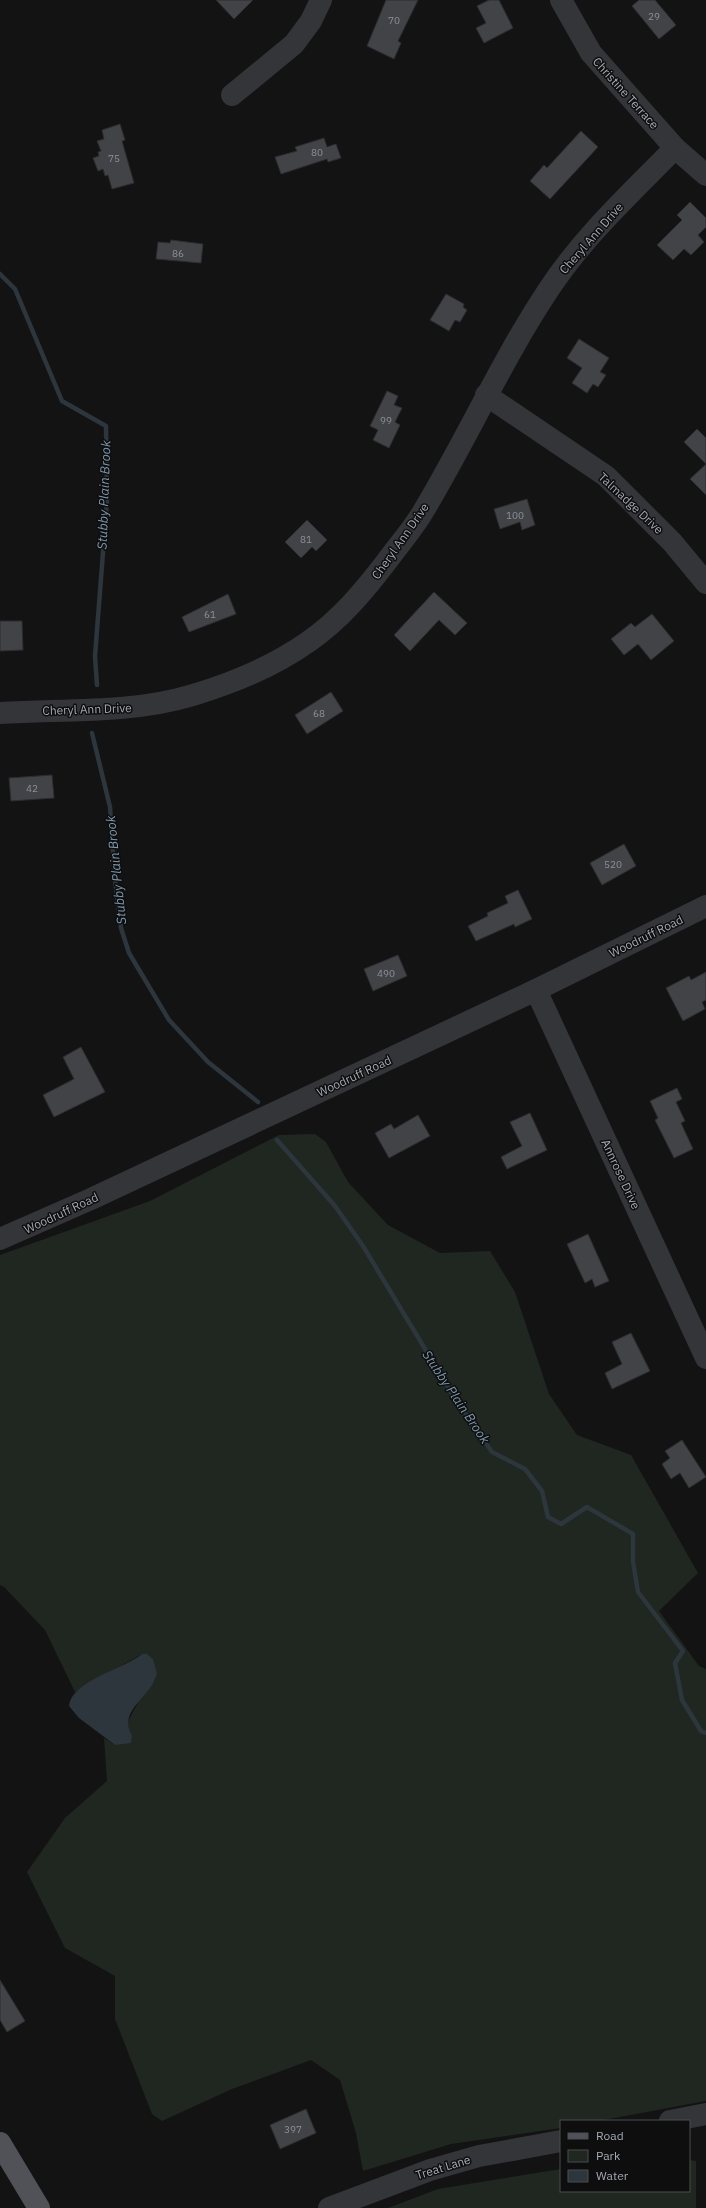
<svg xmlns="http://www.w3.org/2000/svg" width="706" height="2208" font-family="'IBM Plex Sans',sans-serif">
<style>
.green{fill:#1f2720}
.water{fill:#2d363c}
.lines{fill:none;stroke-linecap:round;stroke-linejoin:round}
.stream{stroke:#2d363c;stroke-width:4.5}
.building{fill:#424347;stroke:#2d2d30}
.minor{stroke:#343539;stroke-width:22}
.major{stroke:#505258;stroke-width:22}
.labels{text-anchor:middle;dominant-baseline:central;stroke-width:3;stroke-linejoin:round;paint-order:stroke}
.number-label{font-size:10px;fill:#8c9099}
.street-label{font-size:12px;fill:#a5aab4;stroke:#0e0e0f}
.water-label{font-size:13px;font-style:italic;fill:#7e99ad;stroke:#0e0e0f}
</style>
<rect width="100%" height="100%" fill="#131314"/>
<g class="green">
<path d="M315,1134L326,1142L348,1182L388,1225L440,1253L490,1251L515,1292L549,1394L577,1435L631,1455L698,1573L659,1611L699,1666L706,1669V2101L598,2121H561V2128L451,2144L363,2171L356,2133L340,2080L311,2060L232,2089L162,2121L152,2114L115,2019V1976L65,1948L27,1872L65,1818L107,1781L104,1738L115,1745L132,1735L128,1729V1721L140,1699L153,1659L147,1654H142L75,1692L45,1630L4,1587L0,1585V1255L150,1201L279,1135Z"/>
<path d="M689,2160L696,2161V2208H388L438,2189L561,2169V2191H689Z"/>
</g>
<path class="water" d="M142,1654H147L153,1659L157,1674C155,1678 153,1684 150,1688C139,1703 120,1716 132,1735L131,1743L115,1745L79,1718L69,1706C71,1681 124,1669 142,1654Z"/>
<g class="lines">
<g class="stream">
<path d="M0,274L15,289L62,401L106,426L107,501L95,656L97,685"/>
<path d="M92,733L110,807L115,880L121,928L129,953L169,1020L208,1062L258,1102"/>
<path d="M277,1140L335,1206L363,1246L457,1402L492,1452L525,1469L542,1491L548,1517L561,1524L587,1507L633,1534V1562L638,1592L683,1651L675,1663L682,1700L701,1731L706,1733"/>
</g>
</g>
<g class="building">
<path d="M216,0H253L234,19Z"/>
<path d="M386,0H418L398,41L401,43L394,59L367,46Z"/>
<path d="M489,0H499L513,28L484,43L476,28L486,23L477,6Z"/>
<path d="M639,0H655L676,25L659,39L632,6Z"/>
<path d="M120,124L125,140L122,141L134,183L112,189L108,175L105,176L103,169L98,171L93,158L99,156L98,152L101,151L97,141L104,139L102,130Z"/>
<path d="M581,131L598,147L550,199L530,181L544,165L547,168Z"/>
<path d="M324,138L327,147L336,144L341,158L328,162L327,159L281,174L275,157L297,151L295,147Z"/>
<path d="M690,202L706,218V227L698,235L704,242L691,255L684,249L673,260L657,245L682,220L677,215Z"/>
<path d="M171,240L203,244L201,263L156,259L158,242L170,243Z"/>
<path d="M446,294L464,304L463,307L467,310L460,322L455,320L449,331L430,320Z"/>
<path d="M579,339L609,358L600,372L606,375L598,387L593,384L587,393L572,383L582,368L567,358Z"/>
<path d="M387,391L398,396L394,405L402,408L395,422L400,425L389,448L373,440L378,430L370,426Z"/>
<path d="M697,429L706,438V495L690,479L706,464L684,442Z"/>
<path d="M527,499L535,525L522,530L520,522L500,529L494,509Z"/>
<path d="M307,520L327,540L316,551L312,547L301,558L285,542Z"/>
<path d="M434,592L467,623L455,635L439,620L410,651L394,635Z"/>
<path d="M228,594L236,614L189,632L182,617Z"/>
<path d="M652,614L674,641L651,660L638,644L624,655L611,639L631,623L635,627Z"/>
<path d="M0,621H22L23,650L0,651Z"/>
<path d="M331,692L343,711L307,734L295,715Z"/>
<path d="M52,775L54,798L11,801L9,778Z"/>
<path d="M624,844L636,866L602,885L590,863Z"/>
<path d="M518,890L532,919L515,927L514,924L476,941L468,926L488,916L487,913L508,903L505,896Z"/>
<path d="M398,955L407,976L373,991L364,969Z"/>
<path d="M706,972V1000L702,1002L705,1009L683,1021L666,988L689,976L691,980Z"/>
<path d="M81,1047L105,1092L54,1117L43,1095L74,1079L63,1057Z"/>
<path d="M677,1088L682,1099L676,1102L685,1121L681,1123L693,1149L674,1158L655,1120L658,1118L650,1101Z"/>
<path d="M530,1113L547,1150L507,1169L501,1157L522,1146L510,1122Z"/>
<path d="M418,1115L430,1136L389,1158L375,1133L391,1124L394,1129Z"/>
<path d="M588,1234L609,1281L595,1287L592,1279L585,1283L567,1244Z"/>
<path d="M631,1333L650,1371L612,1389L605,1373L622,1364L612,1342Z"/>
<path d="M682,1440L706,1477L689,1488L680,1473L671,1479L662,1464L670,1458L665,1451Z"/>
<path d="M0,1980L25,2021L7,2032L0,2020Z"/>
<path d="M306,2109L316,2133L280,2149L270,2125Z"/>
</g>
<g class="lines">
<g class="minor">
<path d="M561,0L591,53L675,148L706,175"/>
<path d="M232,95L294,44L311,21L321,0"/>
<path d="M486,395L606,476L672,542L706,583"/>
<path d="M0,713C64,709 130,714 193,695C233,683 274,666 308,642C340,620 364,591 387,561C398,546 411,531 421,515C466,441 501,361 549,289C584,236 631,193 675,148"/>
<path d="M536,990L706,1358"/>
<path d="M0,1239L91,1199L536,990L706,906"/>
<path d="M670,2121L706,2114"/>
<path d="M329,2208L430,2170L479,2156L561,2141"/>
</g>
<path class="major" d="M0,2143L39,2208"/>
</g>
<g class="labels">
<g class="number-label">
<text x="654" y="16">29</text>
<text x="394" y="20">70</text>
<text x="317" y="152">80</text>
<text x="114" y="158">75</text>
<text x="178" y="253">86</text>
<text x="386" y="420">99</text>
<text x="515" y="515">100</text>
<text x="306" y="539">81</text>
<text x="210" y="614">61</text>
<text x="319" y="713">68</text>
<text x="32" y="788">42</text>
<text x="613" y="864">520</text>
<text x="386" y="973">490</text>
<text x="293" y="2129">397</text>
</g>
<g class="street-label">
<text transform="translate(626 93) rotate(48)">Christine Terrace</text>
<text transform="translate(591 238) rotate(-49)">Cheryl Ann Drive</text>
<text transform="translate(631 503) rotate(43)">Talmadge Drive</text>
<text transform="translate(400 541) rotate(-55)">Cheryl Ann Drive</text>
<text transform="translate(87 709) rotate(-2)">Cheryl Ann Drive</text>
<text transform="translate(646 936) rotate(-26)">Woodruff Road</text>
<text transform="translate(354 1076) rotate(-25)">Woodruff Road</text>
<text transform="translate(621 1174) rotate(65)">Annrose Drive</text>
<text transform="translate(61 1213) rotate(-25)">Woodruff Road</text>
<text transform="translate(443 2167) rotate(-17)">Treat Lane</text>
</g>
<g class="water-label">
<text transform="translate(104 495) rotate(-88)">Stubby Plain Brook</text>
<text transform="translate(116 870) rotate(-96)">Stubby Plain Brook</text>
<text transform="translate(456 1397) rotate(56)">Stubby Plain Brook</text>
</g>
</g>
<rect x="560" y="2120" width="130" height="72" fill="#0e0e0f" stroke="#4a4c51"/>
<rect x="568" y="2133" width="20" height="6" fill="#505258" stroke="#4a4c51"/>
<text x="596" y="2140" font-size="12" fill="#a5aab4">Road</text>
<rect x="568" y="2150" width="20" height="12" fill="#1f2720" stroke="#4a4c51"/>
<text x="596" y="2160" font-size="12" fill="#a5aab4">Park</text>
<rect x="568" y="2170" width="20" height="12" fill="#2d363c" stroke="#4a4c51"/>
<text x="596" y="2180" font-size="12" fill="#a5aab4">Water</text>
</svg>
